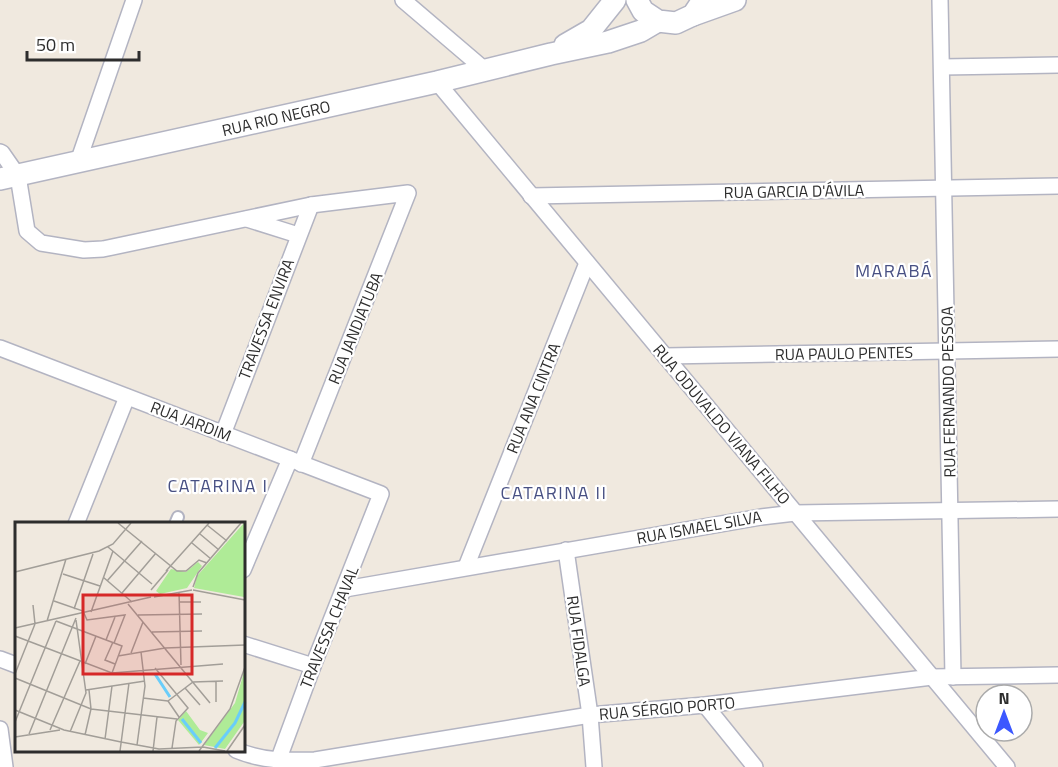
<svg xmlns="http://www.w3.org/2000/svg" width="1058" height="767" font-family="'Titillium Web',sans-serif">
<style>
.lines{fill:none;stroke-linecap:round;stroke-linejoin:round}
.pedestrian-casing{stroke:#b3b4c2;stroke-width:14}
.minor-casing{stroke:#b3b4c2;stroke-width:18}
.secondary-casing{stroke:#b3b4c2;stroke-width:24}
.pedestrian{stroke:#fff;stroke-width:10}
.minor{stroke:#fff;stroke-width:15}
.secondary{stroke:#fff;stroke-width:21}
.labels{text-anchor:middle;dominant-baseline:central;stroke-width:4.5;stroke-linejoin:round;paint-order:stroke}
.street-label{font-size:16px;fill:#2d2d2d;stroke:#fff}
.neighbourhood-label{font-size:18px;letter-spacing:1.5px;fill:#485083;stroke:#fff}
.inset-river{fill:none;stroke:#69cdfa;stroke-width:3}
.inset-road{fill:none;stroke:#a29e98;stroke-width:1.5}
.view{fill:#d62828;fill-opacity:0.15;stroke:#d62828;stroke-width:3}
.inset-edge{fill:none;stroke:#2d2d2d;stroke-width:3}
</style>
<rect width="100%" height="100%" fill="#f0e9df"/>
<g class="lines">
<g class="pedestrian-casing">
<path id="pedestrian" d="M175,524L178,517"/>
</g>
<g class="minor-casing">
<g id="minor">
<path d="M403,0L485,70"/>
<path d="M940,0L953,677"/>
<path d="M942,67L1058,65"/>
<path d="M437,82L1007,767"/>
<path d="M0,152L2,153L18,176L27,231L41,243L84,250L103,249L311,205L408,193L301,464"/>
<path d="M78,162L134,0"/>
<path d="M531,196L1058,186"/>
<path d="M247,219L298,235"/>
<path d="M0,348L381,494L313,666L278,761"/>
<path d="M665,356L1058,349"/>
<path d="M223,434L311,205"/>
<path d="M76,524L127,397"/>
<path d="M566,550L590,715L594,767"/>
<path d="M466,567L587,263"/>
<path d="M243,570L290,459"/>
<path d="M345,589L761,517L795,513L1058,509"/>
<path d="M243,644L313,666"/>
<path d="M0,659L16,665"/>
<path d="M705,705L755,767"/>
<path d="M0,729L5,767"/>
<path d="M236,750C262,761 287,761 315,760L590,715L705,705L932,677L1058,675"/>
</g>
</g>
<g class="secondary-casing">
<g id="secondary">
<path d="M637,0L643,11L658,21L676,23L693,15L703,0"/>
<path d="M693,15L735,0"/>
<path d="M565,45L591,30L615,0"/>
<path d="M0,179L437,82L551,54L608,42L641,31L658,21"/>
</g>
</g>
<use href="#pedestrian" class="pedestrian"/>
<use href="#minor" class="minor"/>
<use href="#secondary" class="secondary"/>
</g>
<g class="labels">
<g class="street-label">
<text transform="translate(276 118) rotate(-13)">RUA RIO NEGRO</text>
<text transform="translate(794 191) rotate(-1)">RUA GARCIA D'ÁVILA</text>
<text transform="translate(266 319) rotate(-69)">TRAVESSA ENVIRA</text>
<text transform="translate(355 328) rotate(-68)">RUA JANDIATUBA</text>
<text transform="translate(844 353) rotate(-1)">RUA PAULO PENTES</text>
<text transform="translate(948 392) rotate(-91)">RUA FERNANDO PESSOA</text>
<text transform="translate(533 398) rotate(-68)">RUA ANA CINTRA</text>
<text transform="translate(191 421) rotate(21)">RUA JARDIM</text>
<text transform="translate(722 424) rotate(50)">RUA ODUVALDO VIANA FILHO</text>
<text transform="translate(699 527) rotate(-10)">RUA ISMAEL SILVA</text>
<text transform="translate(329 627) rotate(-68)">TRAVESSA CHAVAL</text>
<text transform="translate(579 641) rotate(82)">RUA FIDALGA</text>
<text transform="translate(667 708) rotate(-5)">RUA SÉRGIO PORTO</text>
</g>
<g class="neighbourhood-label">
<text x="894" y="270">MARABÁ</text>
<text x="218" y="485">CATARINA I</text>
<text x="554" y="492">CATARINA II</text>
</g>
</g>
<g transform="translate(15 522)">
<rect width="230" height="230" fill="#f0e9df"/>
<path d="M229,1V75L179,66L182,54ZM183,40L187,44L172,66L145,72L141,69L156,47L171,50ZM229,150V200L210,227L189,223L220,181ZM171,189L185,208L193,211L184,223L163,198Z" fill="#afeb97"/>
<path class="inset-river" d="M140,152L155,175M167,197L186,221M200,226L220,201L230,180"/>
<path class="inset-road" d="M103,1L162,49H171L184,38L192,41M192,3L212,19M185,12L204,28M177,21L196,37M93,25L137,62M151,49L194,1M0,50L84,29L98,22L116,1M48,52L85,64M88,55L117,80M92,59L127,19M178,65L183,51L226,1M136,68L153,48M178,68L230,78M164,70L166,143M107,71L141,31M139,75L177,68M39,79L68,89L72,98L110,93L99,121M165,80H186M113,82L195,181M59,87L78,32M76,90L98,29M123,93L187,92M32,99L51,37M41,99L107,124L97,151M0,106L136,75M137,110L187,109M0,114L97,151L208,142M91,118L100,95M98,120L90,138L100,142M116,131L128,100M103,134L150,126L230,123M70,142L81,114M140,146L173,186L161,199L157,226M0,152L20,102L18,83M0,156L76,187L162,197M201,159V180M170,166L185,183M71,168L130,159M128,176L153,179M153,179L178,160L208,159M153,179L164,195M0,188L49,208L106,220L144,227L188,225L210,229M0,200L41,99M35,208L65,139M55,210L71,171L61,98M14,212L61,96M70,213L76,187L74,168M0,215L45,208M90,217L97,164M122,223L130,164L126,130M105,229L114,161M138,229L142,195M184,229L215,187L230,145M212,229L230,203"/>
<path class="view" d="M68,73H177V152H68Z"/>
<rect width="230" height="230" class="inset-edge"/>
</g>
<g transform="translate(1004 713)"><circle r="28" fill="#ffffff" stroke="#ababab" stroke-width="1.5"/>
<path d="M0-4.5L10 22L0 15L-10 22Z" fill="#3c58ff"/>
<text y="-9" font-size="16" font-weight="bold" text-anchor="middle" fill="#2d2d2d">N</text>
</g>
<path d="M27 51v9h112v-9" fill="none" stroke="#2d2d2d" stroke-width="3"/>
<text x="36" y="51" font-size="18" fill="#2d2d2d" stroke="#ffffff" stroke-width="4.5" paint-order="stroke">50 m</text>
</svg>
